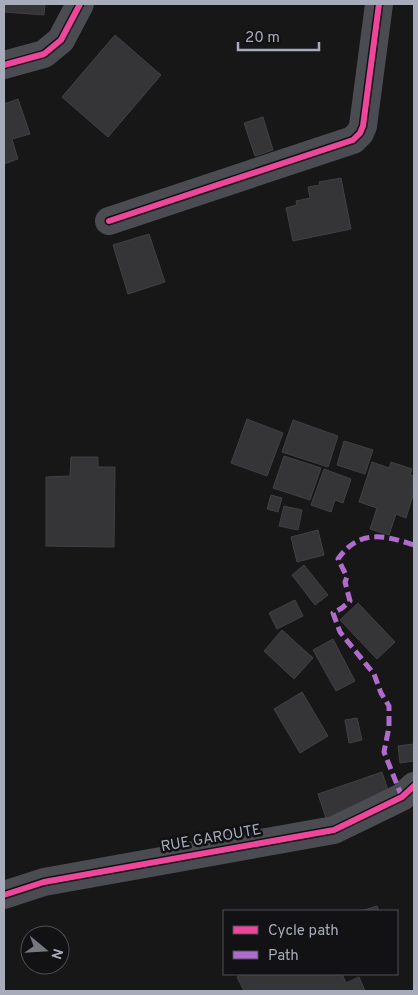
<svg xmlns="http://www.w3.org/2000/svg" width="418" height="995" font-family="Overpass,sans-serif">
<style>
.building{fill:#353537;stroke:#404144}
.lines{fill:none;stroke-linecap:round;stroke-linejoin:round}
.street{stroke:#4b4c51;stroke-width:28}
.quiet{stroke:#b06ccc;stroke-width:5;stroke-dasharray:10 5;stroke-linecap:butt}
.cycleway-casing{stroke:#121114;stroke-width:9}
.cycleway{stroke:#ed469a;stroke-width:6}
.labels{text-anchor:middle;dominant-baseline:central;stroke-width:5;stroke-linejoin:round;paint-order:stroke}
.street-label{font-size:15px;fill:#a7abba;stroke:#121114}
</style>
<rect width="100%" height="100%" fill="#171718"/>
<g class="building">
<path d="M4,4H45L44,15L4,12Z"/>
<path d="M115,35L161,75L108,137L62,97Z"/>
<path d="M18,99L30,134L12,139L18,159L4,164V104Z"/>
<path d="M263,117L273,150L255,156L244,123Z"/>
<path d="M341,178L351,229L293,241L286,208L297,205L296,201L310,198L308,187L320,185L319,182Z"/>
<path d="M149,234L165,282L128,294L113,245Z"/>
<path d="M247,419L283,433L267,476L231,463Z"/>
<path d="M293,420L338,436L328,467L282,452Z"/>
<path d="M344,441L373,450L365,474L337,465Z"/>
<path d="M284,456L321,468L310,500L273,488Z"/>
<path d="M71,457H98V467H115L114,547L46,546V477L70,476Z"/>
<path d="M372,462L389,468L391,462L412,469L410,475L414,476V492L406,518L396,514L389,535L370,529L377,508L359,502Z"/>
<path d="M324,469L351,479L343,503L335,500L331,512L311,505Z"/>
<path d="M271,495L282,498L278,512L267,509Z"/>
<path d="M284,506L302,510L298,530L279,526Z"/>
<path d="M318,530L324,555L297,562L291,537Z"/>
<path d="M304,565L328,595L315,605L292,575Z"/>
<path d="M295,600L303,616L277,629L269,613Z"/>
<path d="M358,603L395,642L377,659L340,620Z"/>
<path d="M282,630L313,658L294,679L264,651Z"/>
<path d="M333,639L355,681L336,691L313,650Z"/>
<path d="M302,692L328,736L300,753L274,709Z"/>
<path d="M357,718L362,740L349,743L345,720Z"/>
<path d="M414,744V761L400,763L398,746Z"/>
<path d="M382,772L391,799L327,821L318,794Z"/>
<path d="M377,906L379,911H361Z"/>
<path d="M244,974H342L346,983L359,977L365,991H244L237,977Z"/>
</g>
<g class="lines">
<g class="street">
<path d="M4,65L44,54L61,40L80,4"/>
<path d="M109,221L353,140L360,133L363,126L379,4"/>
<path d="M4,895L44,882L334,830L402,797L414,786"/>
</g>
<path class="quiet" d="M402,797L384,752L389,727V706L381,693L374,674L340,632L333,613L342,608L350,601L345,582L347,577L338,559C359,529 384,535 414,545"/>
<g class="cycleway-casing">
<g id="cycleway">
<path d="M4,65L44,54L61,40L80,4"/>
<path d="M109,221L353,140L360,133L363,126L379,4"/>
<path d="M4,895L44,882L334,830L402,797L414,786"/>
</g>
</g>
<use href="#cycleway" class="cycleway"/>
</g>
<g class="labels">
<g class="street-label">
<text transform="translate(211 839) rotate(-10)">RUE GAROUTE</text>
</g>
</g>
<rect width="418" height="995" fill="none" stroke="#a7abba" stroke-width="10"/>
<rect x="223" y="910" width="175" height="65" fill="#121114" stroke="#4e4f56"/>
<rect x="233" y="926" width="25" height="8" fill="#ed469a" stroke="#4e4f56"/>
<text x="268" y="935" font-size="15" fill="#a7abba">Cycle path</text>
<rect x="233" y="951" width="25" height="8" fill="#b06ccc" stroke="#4e4f56"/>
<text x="268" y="960" font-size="15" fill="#a7abba">Path</text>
<g transform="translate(45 950) rotate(108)"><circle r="24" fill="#121114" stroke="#4e4f56"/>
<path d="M0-4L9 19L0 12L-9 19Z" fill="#757781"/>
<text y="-8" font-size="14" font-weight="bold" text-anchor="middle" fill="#a7abba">N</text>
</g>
<path d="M238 42v8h81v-8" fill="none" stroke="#a7abba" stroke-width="2.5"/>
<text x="245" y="42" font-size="15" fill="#a7abba" stroke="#121114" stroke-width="4" paint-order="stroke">20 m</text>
</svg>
